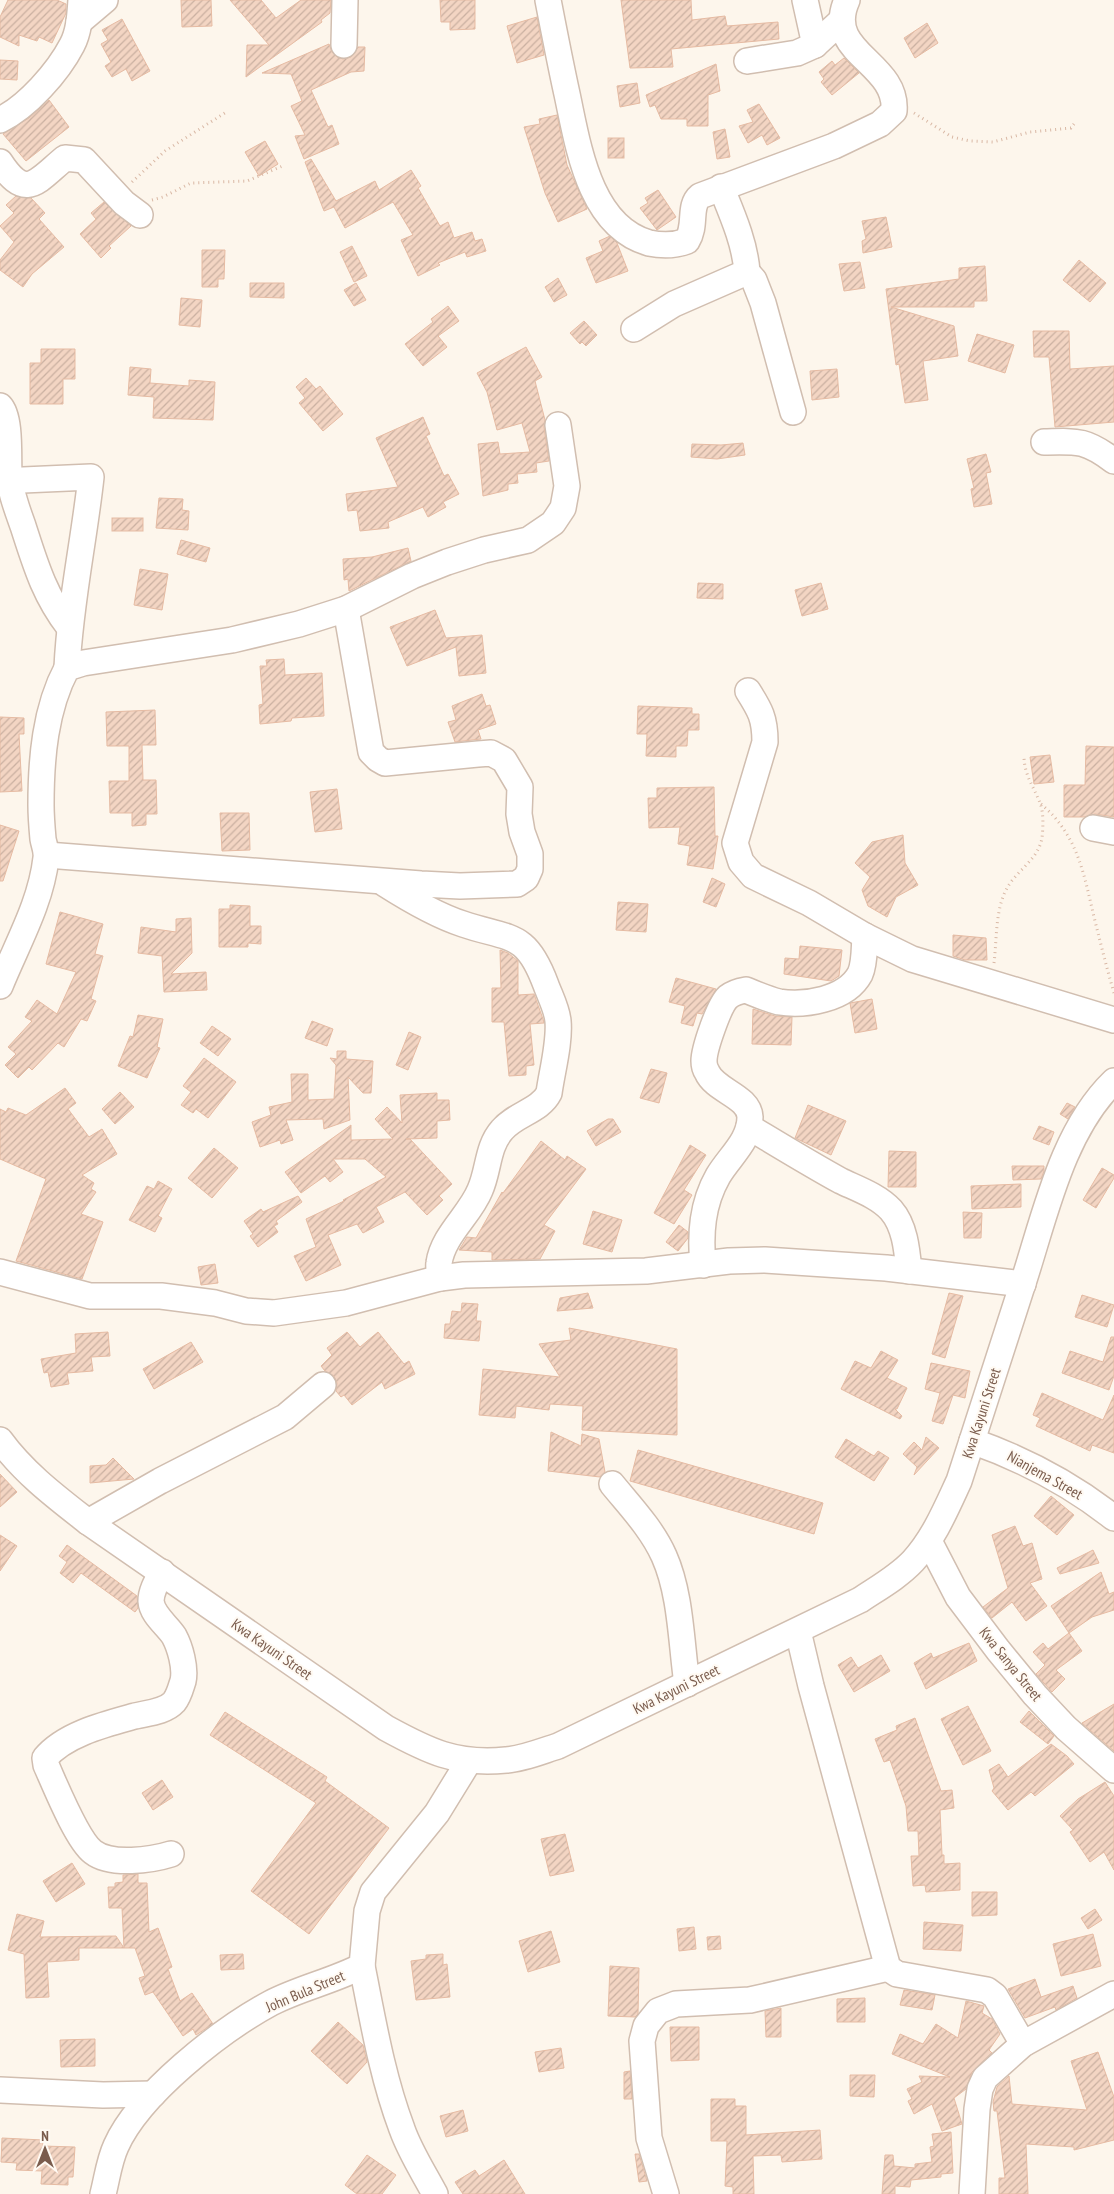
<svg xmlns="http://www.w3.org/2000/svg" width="1114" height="2194" font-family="'PT Sans Narrow',sans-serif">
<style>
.building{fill:url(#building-hatch);stroke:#e6bba3}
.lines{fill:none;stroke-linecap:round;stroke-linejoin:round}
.minor-casing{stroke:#d1beb0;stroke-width:28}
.path{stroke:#d9b8a5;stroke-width:3;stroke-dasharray:1 4;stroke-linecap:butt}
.minor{stroke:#fff;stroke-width:25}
.labels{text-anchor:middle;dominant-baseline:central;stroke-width:4;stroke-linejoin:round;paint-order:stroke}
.street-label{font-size:15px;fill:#7a5c4d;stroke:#fffaf3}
</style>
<defs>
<pattern id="building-hatch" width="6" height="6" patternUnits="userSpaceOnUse" patternTransform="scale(1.25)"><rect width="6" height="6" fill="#f3d5c3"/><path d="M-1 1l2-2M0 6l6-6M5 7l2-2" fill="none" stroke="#cab0a1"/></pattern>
</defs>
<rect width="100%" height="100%" fill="#fdf6ec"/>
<g class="building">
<path d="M8,0H57L66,4V13L52,43L39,37L37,41L19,35V46L0,37V17Z"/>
<path d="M181,0H211L212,26L182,27Z"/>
<path d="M230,0H261L276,18L301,0H331L330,13L321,20L322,22L246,77L247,45H269Z"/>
<path d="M440,0H475V29L450,30V22H441Z"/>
<path d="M621,0H691L692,20L725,16L727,26L778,22L779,39L671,49L673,67L630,68Z"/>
<path d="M537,17L544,55L517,63L507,26Z"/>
<path d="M122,19L150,71L132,81L126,69L112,77L105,66L111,62L101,44L108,40L102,30Z"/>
<path d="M927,23L938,43L915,58L904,38Z"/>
<path d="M329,44L332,52L337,57L343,59L351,57L358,47H365L364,71L351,72L311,90L328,127L332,125L339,144L304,159L295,136L305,135L291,106L302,101L291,74L262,73Z"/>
<path d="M844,58L859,73L832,95L821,82L824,79L819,72L832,61L835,65Z"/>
<path d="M0,60L18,61L17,80L0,79Z"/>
<path d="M716,64L720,91L708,95V126H687V119H661L655,105L650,107L646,95Z"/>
<path d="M637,83L640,103L620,107L617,86Z"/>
<path d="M49,100L69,127L26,161L3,134L29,118Z"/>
<path d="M759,104L780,138L767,145L762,135L748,143L739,126L753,122L747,110Z"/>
<path d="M557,115L567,165L587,209L558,222L545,193L524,127L540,124L539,119Z"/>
<path d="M725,129L730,157L717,159L713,132Z"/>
<rect x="608" y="138" width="16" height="20"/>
<path d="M265,141L278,164L259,176L245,152Z"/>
<path d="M311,159L336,201L375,181L379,190L411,170L421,186L418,188L440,226L448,222L454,238L472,232L475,241L482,239L486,251L467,257L465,252L438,263L440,265L418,276L401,240L413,235L393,202L345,228L334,207L324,211L305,162Z"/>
<path d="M658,190L676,217L657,230L640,208L648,203L645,198Z"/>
<path d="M16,196L31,198L45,213L39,219L64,247L32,274L23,287L0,270V260L14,242L0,226L14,213L6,205Z"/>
<path d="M104,202L131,226L109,246L111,248L101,258L80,234L96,219L91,213Z"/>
<path d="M886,217L892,247L863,253L862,241L866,239L862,221Z"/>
<path d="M610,236L617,243L628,271L596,283L586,258L603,251L599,241Z"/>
<path d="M352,246L367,276L354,282L340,252Z"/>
<path d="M202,250H225L224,279H218V287H202Z"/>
<path d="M1079,260L1106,283L1090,302L1063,280Z"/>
<path d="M860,262L865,288L844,291L839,264Z"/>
<path d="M985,266L987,301H974V307H891L954,326L958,356L923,361L928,400L905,403L899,364L896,365L886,289L959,279V268Z"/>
<path d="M558,278L567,295L554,302L545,287Z"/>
<path d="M250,283H284V298L250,297Z"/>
<path d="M356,283L366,300L354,306L344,290Z"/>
<path d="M181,298L202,300L200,327L179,325Z"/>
<path d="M448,306L459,321L438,336L447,347L423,366L405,344L433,322L431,319Z"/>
<path d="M584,321L597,335L586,346L582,342L580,344L570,333Z"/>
<path d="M1033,331H1069L1070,369L1114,366V422L1055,427L1049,357H1034Z"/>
<path d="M977,334L1014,345L1005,373L968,361Z"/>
<path d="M526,347L542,377L535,381L545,420L544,427L549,461L536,463L537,472L517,474L518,483L508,484V490L483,496L478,444L498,442L500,454L530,452L522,423L497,430L487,392L477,373Z"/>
<path d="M41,349H75V379H63V404H30V363H41Z"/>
<path d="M130,367L151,369L150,383L189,386V380L215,382L213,420L153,418L154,397L128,395Z"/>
<path d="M837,369L839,397L812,400L810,371Z"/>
<path d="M306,378L316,389L320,386L343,414L323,431L299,403L305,398L296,387Z"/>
<path d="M423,417L430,434L426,436L444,476L448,474L459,494L443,502L446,507L428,517L423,507L388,522L389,528L360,531L357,510L348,511L346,494L398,487L376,438Z"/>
<path d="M743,443L745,455L717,459L691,457L692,444L721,445Z"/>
<path d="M986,454L991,472L986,473L992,504L974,507L971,489L974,488L967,459Z"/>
<path d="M159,498L183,499L182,510L189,511L188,530L156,528Z"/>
<rect x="112" y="518" width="31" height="13"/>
<path d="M181,540L210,548L206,562L177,554Z"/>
<path d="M408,548L411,561L349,591L348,579L344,580L343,559L372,557Z"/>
<path d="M140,569L168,574L162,610L134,605Z"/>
<path d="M698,583L723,584V599L697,598Z"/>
<path d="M821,583L828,609L802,616L795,590Z"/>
<path d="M435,610L446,638L482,635L486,673L459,676L456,647L407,666L390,627Z"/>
<path d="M284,659L285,675L322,673L324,716L292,718L291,721L260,724L259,705L263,704L260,666H267L266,660Z"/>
<path d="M482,694L486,706L490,705L496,724L478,730L481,739L455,742L448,722L456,720L452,706Z"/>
<path d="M638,706L692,708V714H699V730H688L687,746H676V757L646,756L647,734H637Z"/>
<path d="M155,710L156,745H142L143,780H156L157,814H146V825L132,826V813H110L109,781H129V746H107L106,712Z"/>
<path d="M0,717L24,718V734H19L22,791L0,792Z"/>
<path d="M1086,746L1114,747V817L1095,814L1084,817H1064V785H1085Z"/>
<path d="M1050,755L1054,782L1034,784L1030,757Z"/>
<path d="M714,787L715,836H718L713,869L687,865L690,846L678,844L680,827L649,828L648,798H657V788Z"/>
<path d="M337,789L342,829L315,832L310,792Z"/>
<path d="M220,813H249L250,850L222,851Z"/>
<path d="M0,825L19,831L3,881H0Z"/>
<path d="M903,835L905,863L918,885L896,897L887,917L868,906L862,890L870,877L855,863L872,842Z"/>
<path d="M712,878L725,884L716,907L703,902Z"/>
<path d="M618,902L648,904L646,932L616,930Z"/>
<path d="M230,905L250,906V926H261V944L248,943V947H219V909H230Z"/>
<path d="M60,912L103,924L95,954L103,956L91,999L96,1001L87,1021L81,1019L64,1047L58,1043L32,1070L29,1067L18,1078L5,1065L16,1054L8,1047L32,1021L25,1017L37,1000L57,1014L76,972L46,964Z"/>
<path d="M191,918L192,953L171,974L206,972L207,990L164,992L162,956L138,953L141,927L176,932V919Z"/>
<path d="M953,935L986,938L987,960H965L953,956Z"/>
<path d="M800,946L842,950L839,976L831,981L784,974L785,958L799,959Z"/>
<path d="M500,950L508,953L518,961V995L534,994L543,1019L544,1023L530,1024L534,1065L526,1066V1075L509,1076L504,1022H492V988H501Z"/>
<path d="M676,978L716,989L702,1014L697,1013L693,1026L681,1023L685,1006L669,1002Z"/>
<path d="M872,999L877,1029L855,1033L850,1003Z"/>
<path d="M753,1009L775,1016L792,1017L791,1045L752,1044Z"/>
<path d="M138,1015L163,1019L157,1047L160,1048L147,1078L118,1066L130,1036L133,1037Z"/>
<path d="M312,1021L333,1029L327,1046L305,1038Z"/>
<path d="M212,1026L231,1039L218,1056L200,1043Z"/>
<path d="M409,1032L421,1037L408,1070L396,1065Z"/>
<path d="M337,1051H346V1059L373,1061L371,1093H363L348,1077L350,1120L324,1129L323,1119L286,1120L293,1140L281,1144L280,1140L260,1147L252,1122L271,1115L269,1107L292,1102L291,1074H308V1100L334,1099L336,1065L330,1058L337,1059Z"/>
<path d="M204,1058L236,1082L208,1118L196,1109L193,1113L181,1105L191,1092L183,1086Z"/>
<path d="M651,1069L667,1073L659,1103L640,1098Z"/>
<path d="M65,1088L76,1103L68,1109L89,1137L102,1129L117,1154L82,1175L94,1183L91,1189L96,1192L81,1214L103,1222L82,1279L16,1261L46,1179L0,1159V1109L6,1112L8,1108L26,1115Z"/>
<path d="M120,1092L134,1107L115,1124L102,1109Z"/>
<path d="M437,1093V1100H449L450,1120L437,1121V1138L406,1139H410L452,1184L439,1196L443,1200L427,1215L405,1192L376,1207L384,1222L363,1233L357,1224L328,1235L341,1265L306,1281L294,1256L316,1247L306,1219L344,1201L343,1200L386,1177L365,1159H333L343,1172L330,1182L325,1176L301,1193L285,1172L351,1125V1140L393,1139L375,1119L387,1107L402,1123L400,1095Z"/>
<path d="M1067,1103L1075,1107L1068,1119L1060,1114Z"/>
<path d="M808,1105L846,1121L831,1155L795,1138Z"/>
<path d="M608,1119H613L621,1132L596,1146L587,1131Z"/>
<path d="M1039,1126L1054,1132L1049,1145L1033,1139Z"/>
<path d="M541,1141L565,1160L567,1156L586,1169L544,1225L555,1231L540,1259L492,1260V1252L459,1250L467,1237L476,1238L502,1192L503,1193Z"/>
<path d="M690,1145L706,1155L684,1190L692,1195L674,1224L654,1213Z"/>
<path d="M214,1148L238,1168L212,1198L188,1178Z"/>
<path d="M889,1151L916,1152V1187H888Z"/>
<path d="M1012,1166H1044V1171L1041,1179L1013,1180Z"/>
<path d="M1102,1168L1114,1175V1178L1096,1208L1083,1200Z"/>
<path d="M158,1181L172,1189L158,1216L162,1218L155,1232L129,1220L147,1186L154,1189Z"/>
<path d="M1021,1184V1207L972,1209L971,1186Z"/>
<path d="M298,1196L302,1202L276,1221L278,1224L274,1226L278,1232L258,1247L250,1236L253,1234L244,1221L261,1209L263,1212Z"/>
<path d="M593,1211L622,1220L612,1252L583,1244Z"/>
<path d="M963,1212L982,1213L981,1238H964Z"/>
<path d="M679,1225L688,1232V1238L678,1251L666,1242Z"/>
<path d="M215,1264L218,1283L201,1285L198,1267Z"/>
<path d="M588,1293L593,1308L557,1311L560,1298Z"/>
<path d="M949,1293L963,1296L945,1358L932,1354Z"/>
<path d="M1082,1295L1114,1305L1107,1327L1075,1317Z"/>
<path d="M462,1303L478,1304L476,1321H481L479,1341L444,1338L445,1324H450L452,1311L461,1312Z"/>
<path d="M569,1328L677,1349V1435L582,1430L583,1406L550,1404L549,1410L516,1406L515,1418L479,1415L483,1369L560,1377L539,1344L571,1340Z"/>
<path d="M108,1332L110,1356L91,1357L93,1371L67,1373L69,1384L51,1387L48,1372L44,1373L41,1359L76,1353L75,1334Z"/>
<path d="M347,1332L360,1347L378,1332L404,1364L409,1361L415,1374L385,1389L382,1382L352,1405L344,1395L341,1397L336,1391L337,1383L334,1376L325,1371L321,1366L332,1355L327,1348Z"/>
<path d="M1111,1337H1114V1376L1109,1390L1062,1373L1070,1351L1103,1362Z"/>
<path d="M191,1342L203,1362L154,1389L143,1369Z"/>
<path d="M881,1351L898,1360L887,1378L907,1388L897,1409H895L902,1416L900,1419L841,1389L855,1361L871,1368Z"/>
<path d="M931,1363L970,1371L965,1398L953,1395L943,1424L932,1421L940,1393L925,1389Z"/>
<path d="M1042,1393L1103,1420L1114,1395V1453L1092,1445L1090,1451L1036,1426L1040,1418L1033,1415Z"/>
<path d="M551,1432L581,1446L582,1434L599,1439L605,1472L600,1477L548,1471Z"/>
<path d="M926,1437L939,1448L914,1475L917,1467L903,1454L914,1442L922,1450Z"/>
<path d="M846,1439L874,1456L878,1451L889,1458L874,1481L835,1457Z"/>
<path d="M638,1450L823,1503L814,1534L630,1481Z"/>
<path d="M113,1458L134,1479L90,1483V1466L106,1465Z"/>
<path d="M0,1474L17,1492L0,1507Z"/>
<path d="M1051,1496L1074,1515L1057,1535L1034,1516Z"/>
<path d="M1015,1526L1023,1546L1032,1543L1042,1579L1030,1583L1047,1606L1026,1621L1012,1602L992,1618L983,1607L1008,1588L992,1535Z"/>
<path d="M0,1535L17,1546L0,1571Z"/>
<path d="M67,1545L137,1596L138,1608L135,1612L81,1573L73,1583L60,1573L67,1562L59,1556Z"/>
<path d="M1093,1550L1099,1563L1060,1574L1057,1568Z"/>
<path d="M1101,1572L1109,1594L1114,1592V1610L1092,1617L1069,1633L1051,1606Z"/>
<path d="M1069,1633L1082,1651L1056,1670L1065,1679L1052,1692L1036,1674L1045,1665L1033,1652L1043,1643L1048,1649Z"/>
<path d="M969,1643L977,1661L926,1689L914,1663L931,1653L933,1658Z"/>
<path d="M881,1655L890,1671L854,1692L838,1665L851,1657L858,1668Z"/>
<path d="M1114,1704V1751L1082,1723Z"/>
<path d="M968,1706L991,1751L963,1765L941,1719Z"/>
<path d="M1029,1711L1054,1736L1048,1744L1020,1722Z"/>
<path d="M225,1712L327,1777L325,1781L389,1828L309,1934L251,1891L316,1803L210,1735Z"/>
<path d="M915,1718L941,1791L952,1790L954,1808L940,1810L942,1855H944V1864L960,1863V1890L926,1892L925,1885L913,1886L911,1856H919L918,1831H908L906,1806L890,1760L884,1762L875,1739L897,1730L896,1726Z"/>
<path d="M1051,1744L1067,1756L1074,1764L1035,1796L1031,1792L1008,1810L992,1791L994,1788L989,1770L999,1764L1008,1777Z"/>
<path d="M162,1780L173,1797L153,1810L142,1793Z"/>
<path d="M1105,1782L1114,1796V1870L1104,1852L1090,1862L1070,1832L1073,1830L1060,1816L1078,1799Z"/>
<path d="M565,1834L574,1871L550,1876L541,1839Z"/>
<path d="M72,1863L85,1884L56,1902L43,1881Z"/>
<path d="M138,1874V1883H147L149,1932L158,1928L172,1967L168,1969L180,2001L192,1993L213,2024L196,2035L193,2029L183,2036L153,1992L145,1995L139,1978L145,1976L135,1948H124L122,1908H109L108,1887H115V1883L123,1882V1875Z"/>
<path d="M972,1892H997V1915L972,1916Z"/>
<path d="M1095,1909L1102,1920L1088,1929L1081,1918Z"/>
<path d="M17,1914L44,1921L40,1937L116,1936L124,1948H79V1960L47,1962L49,1997L26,1998L24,1954L8,1950Z"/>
<path d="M924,1922L963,1925L961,1951L923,1949Z"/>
<path d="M694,1927L696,1949L679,1951L677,1929Z"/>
<path d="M551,1931L560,1962L528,1972L519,1941Z"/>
<path d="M1093,1934L1101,1966L1061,1976L1053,1944Z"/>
<path d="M720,1936L721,1949L708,1950L707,1937Z"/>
<path d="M243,1954L244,1969L221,1970L220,1955Z"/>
<path d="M443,1954V1965L447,1964L450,1997L416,2000L411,1961L426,1959V1955Z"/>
<path d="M610,1966L639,1968L638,2014L635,2017L608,2016Z"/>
<path d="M1035,1979L1041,1997L1073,1986L1077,1998L1056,2010L1055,2007L1025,2018L1008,1989Z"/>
<path d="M904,1990L935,1995L932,2010L900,2005Z"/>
<path d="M865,1998V2022H837V1999Z"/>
<path d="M966,2001L984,2006L982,2013L992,2019L1000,2034L989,2050L992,2053L972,2072L966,2089L954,2098L962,2124L942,2131L932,2104L914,2114L908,2101L912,2099L907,2089L922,2082L919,2076L950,2077L892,2054L900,2034L923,2044L936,2024L958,2038Z"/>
<path d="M781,2008V2037H766L765,2011Z"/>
<path d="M338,2022L363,2045L367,2062L347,2084L311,2051Z"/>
<path d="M670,2027H699V2060L671,2061Z"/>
<path d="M95,2039V2066L61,2067L60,2040Z"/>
<path d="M561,2048L564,2068L539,2072L535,2052Z"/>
<path d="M1098,2052L1114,2097V2140L1074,2150V2147L1026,2144L1028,2194H999V2178H1005L997,2111H994L993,2102L997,2087L1009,2076L1012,2104L1087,2110L1071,2061Z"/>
<path d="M630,2071L632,2099H624V2072Z"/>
<path d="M850,2075H875L874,2097L850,2096Z"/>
<path d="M711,2099H735V2106H746V2135L820,2130L822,2159L782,2162L781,2155L753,2156L754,2194H733V2187L725,2186L727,2141H711Z"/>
<path d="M463,2110L468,2131L446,2137L440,2116Z"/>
<path d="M951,2132L953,2173L941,2174V2177L911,2180L910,2187L895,2186V2194H882L885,2155H893L894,2166L915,2168V2164L932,2162L930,2147L934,2146L932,2134Z"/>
<path d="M2,2138L43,2140V2146L75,2147L73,2177H68V2185L41,2184L42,2171L16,2170L17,2163L1,2162Z"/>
<path d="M635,2154H639L647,2181L639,2182Z"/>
<path d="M367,2155L396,2175L382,2194H357L345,2185Z"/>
<path d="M504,2160L525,2194H463L455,2182L475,2170L479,2176Z"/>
</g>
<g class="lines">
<g class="minor-casing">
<g id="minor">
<path d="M548,0C554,31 560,62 567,94C578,145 589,226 649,243C663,246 674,246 687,241C697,225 688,206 700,196L834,146L880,124L894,111C898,62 823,53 847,0"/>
<path d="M805,0L815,45"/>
<path d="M79,22L105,0"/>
<path d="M344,45L345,0"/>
<path d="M747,61L797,53L815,45L841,21"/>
<path d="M0,120C27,107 58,72 72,45C79,32 80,15 81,0"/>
<path d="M0,162C26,202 37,181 65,158L84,160L124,203L140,215"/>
<path d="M747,272L754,280L763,303L793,412"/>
<path d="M634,329L674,304L747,272C745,243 732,214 721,187"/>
<path d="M0,406C11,417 8,458 9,474C10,491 17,509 23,526C35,563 44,595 69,627"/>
<path d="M1044,442C1078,441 1086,440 1114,461"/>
<path d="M0,481L91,477C84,541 70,604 67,668"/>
<path d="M748,691C760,710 765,718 765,742L735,843L741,862L753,876L809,903L865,936L912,959L1114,1020"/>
<path d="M1093,828L1114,832"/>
<path d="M47,855L421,884L460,886L517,884L526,878L530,869V854L522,832L519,814L520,787L504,760L491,753L478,754L385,763L378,759L371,752L346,609"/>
<path d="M385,884C407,898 438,916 463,924C511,940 526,931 546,985C550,996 557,1009 558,1021C560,1043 552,1071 549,1093C540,1111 515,1114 502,1130C487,1147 489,1170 480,1190C470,1215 443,1235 439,1263C438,1267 440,1273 440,1278"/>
<path d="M0,986C17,944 41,903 46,858C47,851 44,845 43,839C42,828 41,816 41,805C41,759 45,709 67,668L83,663L232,640L299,624L346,609L412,576L447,562L484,550L528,540L553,523L563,508L567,486L558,425"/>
<path d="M749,1127C779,1145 810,1164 841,1181C858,1189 878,1196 891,1210C905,1226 907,1250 909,1271"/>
<path d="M703,1265C700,1234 702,1204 718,1176C729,1157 750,1141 750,1117C749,1096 715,1091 707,1072C705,1069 704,1064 704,1061C704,1049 719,1005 728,997C733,993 740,991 746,990C756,994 767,999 779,1002C804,1006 846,1000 860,974C865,963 864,948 865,936"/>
<path d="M0,1272L90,1296H161L215,1303L246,1311L274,1313L346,1303L440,1278L464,1275L646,1271L729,1261L765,1260L886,1268L1023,1284"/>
<path d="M0,1440C24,1473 56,1497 88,1522L386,1728C428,1751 456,1765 506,1760C523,1759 542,1751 558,1746L860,1600C878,1588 898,1577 913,1561C934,1538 946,1509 959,1481C980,1415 1002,1349 1023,1283C1045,1216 1062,1131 1114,1081"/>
<path d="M972,1441C1023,1459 1071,1484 1114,1518"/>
<path d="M612,1484C630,1506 652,1529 664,1556C681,1594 681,1642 687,1684"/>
<path d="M88,1522L160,1481L285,1417L323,1385"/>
<path d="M929,1541L958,1597L998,1650L1035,1695L1066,1728L1114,1770"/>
<path d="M162,1572C157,1581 151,1591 151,1601C152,1615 167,1625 174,1636C180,1647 186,1668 183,1681C181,1687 179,1696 174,1702C165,1712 147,1713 135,1716C106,1724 65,1734 45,1758L46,1765C55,1785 77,1840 93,1852C111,1866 152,1860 171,1854"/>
<path d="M798,1631L811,1686L888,1968L897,1974L987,1990L995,1996L1023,2044"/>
<path d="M362,1966C373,2021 382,2076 402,2129C410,2152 424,2173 435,2194"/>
<path d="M0,2090L103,2095L153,2094"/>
<path d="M103,2194C107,2179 109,2161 116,2146C139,2094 221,2030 271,2003C300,1988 333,1981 362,1966L367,1911L373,1892L437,1813L469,1761"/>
<path d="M666,2194L649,2138L642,2041L646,2026L658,2011L676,2004L750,2000L888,1968"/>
<path d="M972,2194L977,2109L980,2089L985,2078L1023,2044L1114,1994"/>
</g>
</g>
<g class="path">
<path d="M914,113L952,137L970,141L993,142L1030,132L1071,128L1074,124"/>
<path d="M132,182L165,151L228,111"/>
<path d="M152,200L163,197L191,183L247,181L285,165"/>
<path d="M1041,804C1079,836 1084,876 1095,921C1101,945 1107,969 1114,993"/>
<path d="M994,963C997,939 995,910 1007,888C1017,870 1038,860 1042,838C1043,828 1044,813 1040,803C1034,787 1024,775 1024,756"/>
</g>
<use href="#minor" class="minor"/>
</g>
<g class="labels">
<g class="street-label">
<text transform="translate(981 1413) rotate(-72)">Kwa Kayuni Street</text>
<text transform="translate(1045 1475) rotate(29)">Nianjema Street</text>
<text transform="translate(272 1649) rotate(35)">Kwa Kayuni Street</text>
<text transform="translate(1011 1664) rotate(51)">Kwa Sanya Street</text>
<text transform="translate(676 1689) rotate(-26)">Kwa Kayuni Street</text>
<text transform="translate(305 1991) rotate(-23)">John Bula Street</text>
</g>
</g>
<g transform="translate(45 2149)" stroke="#fffaf3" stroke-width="4" paint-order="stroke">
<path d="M0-4L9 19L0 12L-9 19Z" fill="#7a5c4d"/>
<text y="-8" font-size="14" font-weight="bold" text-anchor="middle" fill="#7a5c4d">N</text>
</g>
</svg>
